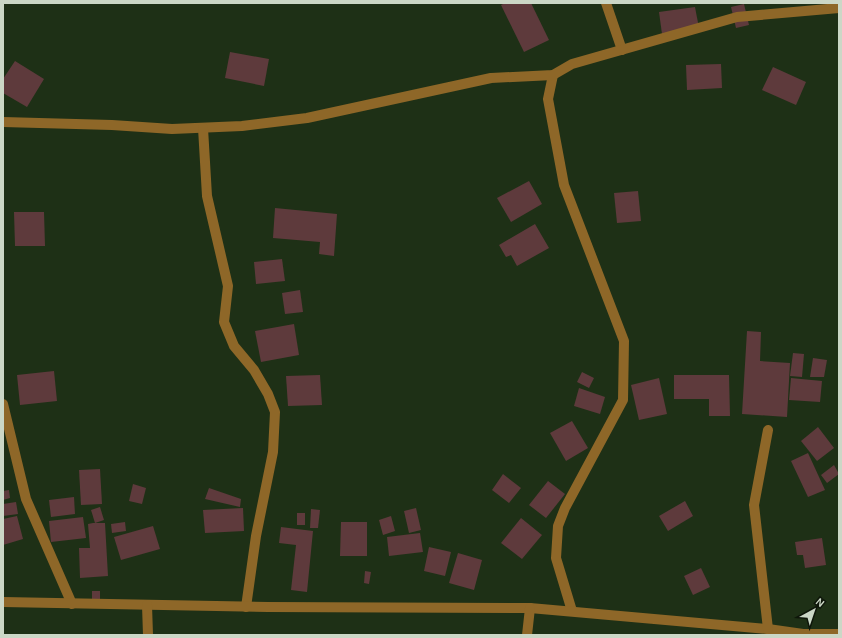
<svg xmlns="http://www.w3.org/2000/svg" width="842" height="638" font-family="Karla,sans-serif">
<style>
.building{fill:#5e3a3c}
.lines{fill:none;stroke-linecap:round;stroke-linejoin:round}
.minor{stroke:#8e6728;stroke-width:10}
</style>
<rect width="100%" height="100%" fill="#1e3016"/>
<g class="building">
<path d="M505,3H531L549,40L524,52L501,5Z"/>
<path d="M744,4L749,25L736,28L731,7Z"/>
<path d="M695,7L699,28L662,34L659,12Z"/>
<path d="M230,52L269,59L264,86L225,78Z"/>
<path d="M15,61L44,79L27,107L3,93V79Z"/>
<path d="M721,64L722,88L687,90L686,65Z"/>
<path d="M773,67L806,82L796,105L762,90Z"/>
<path d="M529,181L542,204L511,222L497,198Z"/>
<path d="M638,191L641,221L617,223L614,193Z"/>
<path d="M275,208L337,214L334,256L319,254L320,242L273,238Z"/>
<path d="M14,212H44L45,246H15Z"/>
<path d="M535,224L549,248L517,266L511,255L506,257L499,245Z"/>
<path d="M282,259L285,281L256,284L254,262Z"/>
<path d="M300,290L303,312L285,314L282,293Z"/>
<path d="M294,324L299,355L261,362L255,331Z"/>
<path d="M747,331L761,332L760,361L790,363L787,417L742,414Z"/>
<path d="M793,353L804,354L802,377L790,376Z"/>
<path d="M813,358L827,360L824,377H810Z"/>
<path d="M54,371L57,401L20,405L17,375Z"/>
<path d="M582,372L594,378L589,388L577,382Z"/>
<path d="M320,375L322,405L288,406L286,376Z"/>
<path d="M674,375H729L730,416H709V399H674Z"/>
<path d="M659,378L667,414L639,420L631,385Z"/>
<path d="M791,378L822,381L820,402L789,400Z"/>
<path d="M579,388L605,397L600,414L574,406Z"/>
<path d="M572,421L588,448L566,461L550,433Z"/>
<path d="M818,427L834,448L817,461L801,441Z"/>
<path d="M808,453L825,490L808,497L791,461Z"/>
<path d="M834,465L839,474L827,483L821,475Z"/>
<path d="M100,469L102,504L81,505L79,470Z"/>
<path d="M503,474L521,488L509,503L492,490Z"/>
<path d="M548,481L565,494L546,518L529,505Z"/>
<path d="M133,484L146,488L142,504L129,501Z"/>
<path d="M209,488L241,499L240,507L205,499Z"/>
<path d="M9,490L10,498L3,500V491Z"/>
<path d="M74,497L75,514L51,517L49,500Z"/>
<path d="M685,501L693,516L668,531L659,516Z"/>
<path d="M16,502L18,514L3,516V504Z"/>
<path d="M100,507L104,520L95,523L91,510Z"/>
<path d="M243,508L244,531L205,533L203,510Z"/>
<path d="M416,508L421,530L409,533L404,511Z"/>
<path d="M311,509L320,510L318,528H310Z"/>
<rect x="297" y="513" width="8" height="12"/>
<path d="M17,516L23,539L3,545V519Z"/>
<path d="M391,516L395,531L383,535L379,520Z"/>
<path d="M83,517L86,538L51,542L49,521Z"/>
<path d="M521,518L542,535L522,559L501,543Z"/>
<path d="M125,522L126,531L112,533L111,524Z"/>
<path d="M341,522H367V556H340Z"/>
<path d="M93,523H105L108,576L80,578L79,548H90L88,524Z"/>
<path d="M153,526L160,549L121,560L114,537Z"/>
<path d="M281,527L313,531L307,592L291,590L296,545L279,543Z"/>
<path d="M420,533L423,552L389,556L387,537Z"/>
<path d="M822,538L826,565L805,568L803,555H797L795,542Z"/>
<path d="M429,547L451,552L445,576L424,571Z"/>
<path d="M458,553L482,560L474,590L449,583Z"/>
<path d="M701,568L710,587L693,595L684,576Z"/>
<path d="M365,571L371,572L369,584L364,583Z"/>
<rect x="92" y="591" width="8" height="9"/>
</g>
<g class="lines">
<g class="minor">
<path d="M606,3L622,50"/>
<path d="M553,75L548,99L564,185L624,341L623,400L565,508L558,526L556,558L572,611"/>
<path d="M3,122L112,125L172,129L242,126L307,118L491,78L553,75L572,64L737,17L839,8"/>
<path d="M203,128L207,196L228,286L224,322L234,346L254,370L268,394L275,412L273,452L256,536L246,607"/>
<path d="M3,404L26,499L72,604"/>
<path d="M3,602L268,607L530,608L768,629L803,634H839"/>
<path d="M147,605L148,635"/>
<path d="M768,629L754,505L768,430"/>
<path d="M527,635L530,608"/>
</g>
</g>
<rect width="842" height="638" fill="none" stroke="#cbd7c6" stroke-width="8"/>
<g transform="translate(814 610) rotate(40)" stroke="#0e160a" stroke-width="3" paint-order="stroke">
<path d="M0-3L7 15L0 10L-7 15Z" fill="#cbd7c6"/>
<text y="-6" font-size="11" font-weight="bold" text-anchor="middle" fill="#cbd7c6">N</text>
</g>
</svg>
